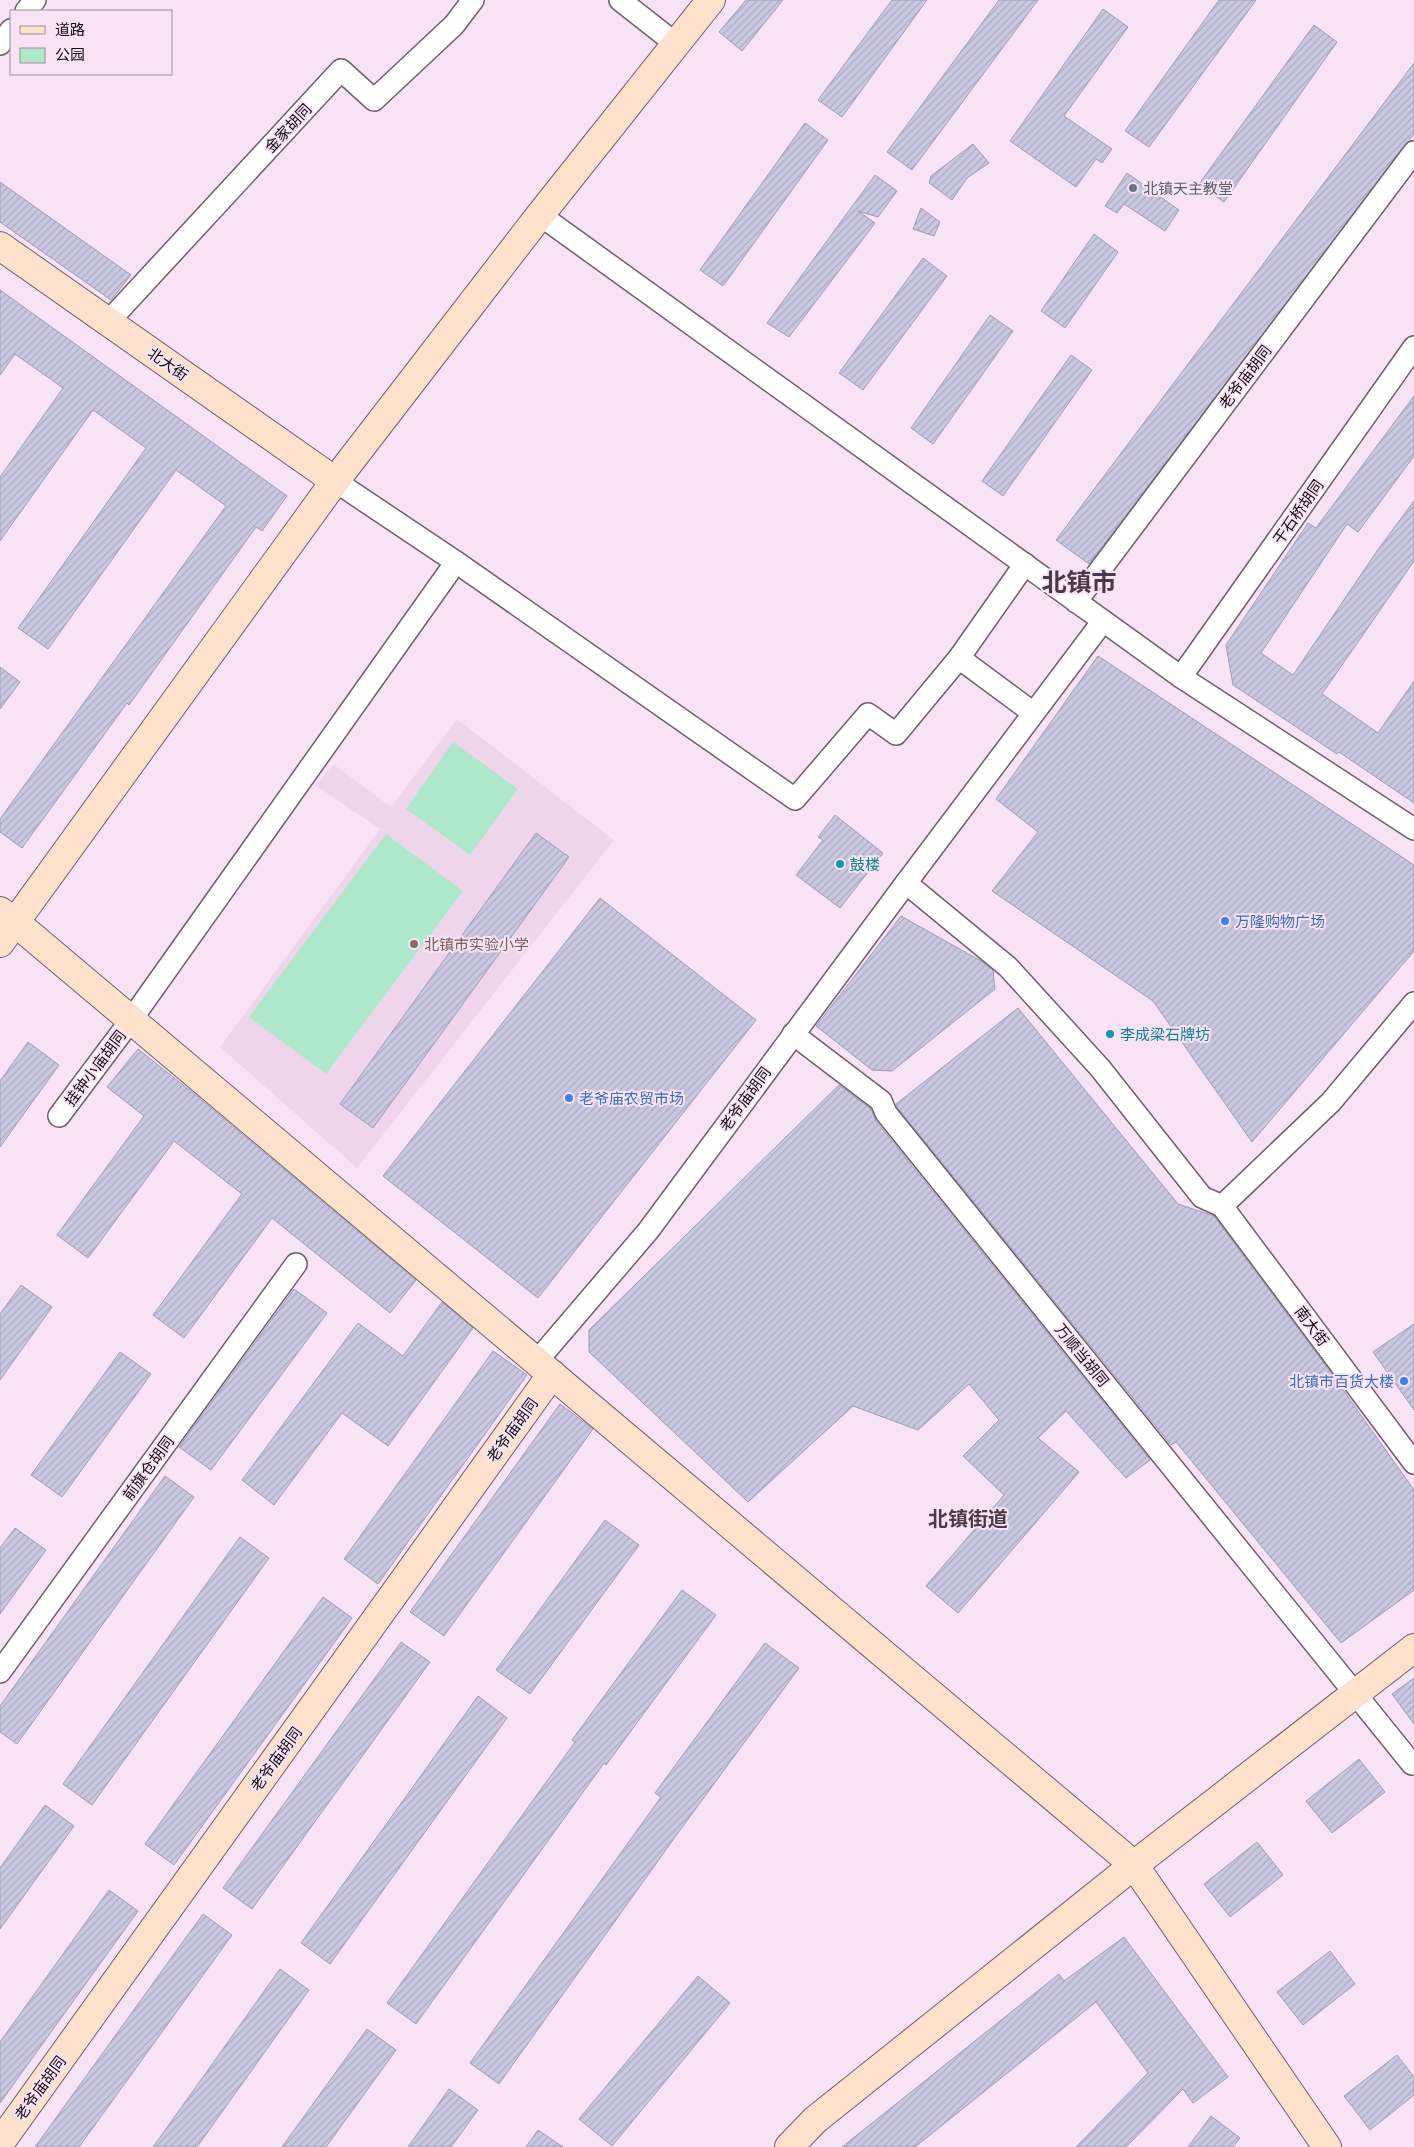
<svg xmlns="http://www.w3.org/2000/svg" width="1414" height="2147" font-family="'IBM Plex Sans','Noto Sans SC',sans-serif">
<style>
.built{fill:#efd5ec}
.green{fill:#aee8ca}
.building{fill:url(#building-hatch);stroke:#9e9db4}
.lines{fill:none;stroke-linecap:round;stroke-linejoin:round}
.street-casing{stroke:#705d6e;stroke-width:24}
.secondary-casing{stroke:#705d6e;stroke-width:30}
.street{stroke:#fff;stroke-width:21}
.secondary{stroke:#fde1cb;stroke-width:28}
.worship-dot{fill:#6b7280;stroke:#f8e3f6;stroke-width:2}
.culture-dot{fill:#0f9aa8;stroke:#f8e3f6;stroke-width:2}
.shop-dot{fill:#3f7fe0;stroke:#f8e3f6;stroke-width:2}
.education-dot{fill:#8d6e63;stroke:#f8e3f6;stroke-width:2}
.labels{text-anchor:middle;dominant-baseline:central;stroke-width:4;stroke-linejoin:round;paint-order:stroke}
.street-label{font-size:15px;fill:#110a10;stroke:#f8e3f6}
.worship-label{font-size:15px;fill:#5b616d;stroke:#f8e3f6;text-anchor:start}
.culture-label{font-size:15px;fill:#0d838f;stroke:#f8e3f6;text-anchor:start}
.shop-label{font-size:15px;fill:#366cbe;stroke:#f8e3f6;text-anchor:start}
.education-label{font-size:15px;fill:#785e54;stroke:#f8e3f6;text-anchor:start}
.district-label{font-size:20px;font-weight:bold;fill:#4a3a49;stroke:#f8e3f6}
.town-label{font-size:25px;font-weight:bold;fill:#4a3a49;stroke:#f8e3f6}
</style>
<defs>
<pattern id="building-hatch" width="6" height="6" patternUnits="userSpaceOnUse" patternTransform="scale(1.25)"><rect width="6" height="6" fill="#cac8e1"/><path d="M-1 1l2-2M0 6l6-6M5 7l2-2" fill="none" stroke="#acaac0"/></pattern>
</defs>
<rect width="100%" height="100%" fill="#f8e3f6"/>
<path class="built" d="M457,719L614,840L357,1168L220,1047L380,829L316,786L333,764L391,807Z"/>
<g class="green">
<path d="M453,742L518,789L470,855L406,809Z"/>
<path d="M386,834L463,891L326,1074L249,1017Z"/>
</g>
<g class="building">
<path d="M746,0H783L742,51L719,32Z"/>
<path d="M892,0H927L842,117L818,100Z"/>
<path d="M999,0H1038L912,170L887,152Z"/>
<path d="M1219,0H1256L1149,147L1125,131Z"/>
<path d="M1103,9L1128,27L1064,116L1112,149L1102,163L1096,159L1076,187L1010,141Z"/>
<path d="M1314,25L1337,42L1224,202L1199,184Z"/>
<path d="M1414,63V134L1089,564L1056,540Z"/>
<path d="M805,123L828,140L723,286L700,270Z"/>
<path d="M973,144L989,163L967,178L952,200L929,183L931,176Z"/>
<path d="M1127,173L1179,210L1165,231L1124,204L1117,213L1105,206Z"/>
<path d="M875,175L897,191L878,217L858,211L875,223L789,337L767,323Z"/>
<path d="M0,182L131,275L111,300L0,222Z"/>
<path d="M921,208L940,222L934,236L913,229Z"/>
<path d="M1094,234L1118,252L1065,328L1041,311Z"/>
<path d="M923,258L947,276L863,390L839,373Z"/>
<path d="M0,290L287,496L262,531L256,527L129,705L127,703L22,848L0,832V819L226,506L176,470L48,649L18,628L146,448L93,410L0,541V477L63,388L15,354L0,375Z"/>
<path d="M990,315L1013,331L933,444L911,428Z"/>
<path d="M1071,355L1092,370L1003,496L982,481Z"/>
<path d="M1414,396V456L1358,532L1347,524L1261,653L1293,675L1377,551L1414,501V561L1322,694L1378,733L1414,681V803L1339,752L1337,754L1233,685L1226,645L1308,523L1316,528Z"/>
<path d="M1098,656L1414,865V951L1252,1142L1153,1001L992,891L1038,832L996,799Z"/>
<path d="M0,667L20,682L0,709Z"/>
<path d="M835,815L883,853L840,908L796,875L823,840L818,837Z"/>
<path d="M536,833L569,857L373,1128L340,1104Z"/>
<path d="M600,898L756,1020L538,1298L383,1176Z"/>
<path d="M901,916L981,961L993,970L995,989L892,1071L872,1070L816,1026Z"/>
<path d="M1018,1008L1178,1204L1214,1216L1326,1366L1414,1490V1590L1341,1643L1176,1442L1171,1445L897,1107L896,1104Z"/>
<path d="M28,1042L59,1065L0,1147V1081Z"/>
<path d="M138,1049L198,1097L416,1280L390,1313L272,1218L184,1338L153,1315L242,1194L174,1141L88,1258L57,1235L144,1116L107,1087Z"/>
<path d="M839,1085L871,1109L876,1121L1150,1460L1126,1478L1066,1411L1038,1438L1079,1472L958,1613L926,1586L1004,1495L963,1456L999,1420L969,1384L918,1430L853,1406L748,1502L589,1352V1330Z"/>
<path d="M21,1285L52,1307L0,1380V1314Z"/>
<path d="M294,1289L327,1313L211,1470L179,1447Z"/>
<path d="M442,1302L473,1328L388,1446L342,1413L274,1505L242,1480L358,1323L403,1356Z"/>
<path d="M1414,1324V1410L1373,1352Z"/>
<path d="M493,1351L527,1375L378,1584L344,1559Z"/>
<path d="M120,1352L151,1374L62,1497L31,1475Z"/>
<path d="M560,1404L593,1429L444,1636L410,1612Z"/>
<path d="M165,1476L194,1497L17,1744L0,1732V1706Z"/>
<path d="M605,1520L639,1545L530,1694L496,1670Z"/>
<path d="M15,1528L46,1550L0,1614V1548Z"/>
<path d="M240,1537L269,1558L92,1805L63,1784Z"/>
<path d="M682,1590L716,1615L606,1765L604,1763L416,2024L387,2003L575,1742L572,1740Z"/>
<path d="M323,1597L352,1618L174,1865L145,1844Z"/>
<path d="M401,1642L430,1662L252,1909L223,1888Z"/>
<path d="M765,1643L799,1668L675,1837L499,2084L470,2063L661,1797L655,1793Z"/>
<path d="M1414,1678V1724L1392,1694Z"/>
<path d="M478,1696L507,1718L330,1964L301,1943Z"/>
<path d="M1359,1759L1385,1792L1332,1833L1306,1801Z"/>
<path d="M45,1805L74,1826L0,1929V1868Z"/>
<path d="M1257,1842L1283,1875L1230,1917L1204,1884Z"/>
<path d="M109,1890L138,1911L0,2103V2042Z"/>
<path d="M203,1914L232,1935L79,2147H35Z"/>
<path d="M1124,1937L1228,2077L1193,2103L1183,2089L1126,2147H1076L1148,2073L1096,2002L915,2147H842L1059,1974L1064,1981Z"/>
<path d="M1330,1951L1355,1984L1303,2025L1277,1992Z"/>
<path d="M280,1969L309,1990L197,2147H153Z"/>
<path d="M698,1976L730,2003L612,2146L579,2119Z"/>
<path d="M367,2029L396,2050L326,2147H282Z"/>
<path d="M1397,2055L1414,2077V2095L1370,2130L1344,2096Z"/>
<path d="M449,2089L478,2110L451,2147H408Z"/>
<path d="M1211,2116L1240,2138L1233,2147H1188Z"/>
<path d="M538,2130L563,2147H526Z"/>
</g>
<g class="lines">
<g class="street-casing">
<g id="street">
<path d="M620,0L676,44"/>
<path d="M26,11L35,0"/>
<path d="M0,44L11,30"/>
<path d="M540,215L1181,677L1414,829"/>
<path d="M108,322L341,70L374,100L454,25L473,0"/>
<path d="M335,481L456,562L795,799L868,714L896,734L959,658L1025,564"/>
<path d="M1076,602L1414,152"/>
<path d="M1103,621L906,883L1008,967L1100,1068L1202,1197L1222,1206L1414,1463"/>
<path d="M959,658L1032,712"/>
<path d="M1181,677L1414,347"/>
<path d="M793,1034L881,1101L886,1113L1412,1764L1414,1762"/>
<path d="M59,1116L131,1020L456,562"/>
<path d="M1222,1206L1331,1102L1414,1003"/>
<path d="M537,1361L648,1231L906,883"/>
<path d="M0,1672L296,1264"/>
</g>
</g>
<g class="secondary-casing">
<g id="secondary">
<path d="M0,246L335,481"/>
<path d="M0,911L15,922L1134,1865L1327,2147"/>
<path d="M0,943L335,481L540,215L711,0"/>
<path d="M0,2143L552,1374"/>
<path d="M789,2147L815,2120L1134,1865L1414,1648"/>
</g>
</g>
<use href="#street" class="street"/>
<use href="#secondary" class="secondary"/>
</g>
<circle class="worship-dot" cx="1133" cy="188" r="5"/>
<g class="culture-dot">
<circle cx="840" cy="864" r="5"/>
<circle cx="1110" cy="1034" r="5"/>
</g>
<g class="shop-dot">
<circle cx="1225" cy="921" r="5"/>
<circle cx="569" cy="1098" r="5"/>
<circle cx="1404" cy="1381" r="5"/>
</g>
<circle class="education-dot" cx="414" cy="944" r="5"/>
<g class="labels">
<g class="street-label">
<text transform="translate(288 128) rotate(-47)">金家胡同</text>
<text transform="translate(168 364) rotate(35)">北大街</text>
<text transform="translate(1245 377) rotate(-53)">老爷庙胡同</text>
<text transform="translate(1298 512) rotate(-55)">干石桥胡同</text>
<text transform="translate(95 1068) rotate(-53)">挂钟小庙胡同</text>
<text transform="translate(745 1099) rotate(-54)">老爷庙胡同</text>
<text transform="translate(1312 1326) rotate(53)">南大街</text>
<text transform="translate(1082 1355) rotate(51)">万顺当胡同</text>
<text transform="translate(512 1430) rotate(-54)">老爷庙胡同</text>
<text transform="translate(148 1468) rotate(-54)">前旗仓胡同</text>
<text transform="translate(276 1759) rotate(-54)">老爷庙胡同</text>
<text transform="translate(40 2088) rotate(-54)">老爷庙胡同</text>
</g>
<g class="worship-label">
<text x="1143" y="188">北镇天主教堂</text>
</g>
<g class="culture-label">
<text x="850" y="864">鼓楼</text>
<text x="1120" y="1034">李成梁石牌坊</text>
</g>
<g class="shop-label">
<text x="1235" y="921">万隆购物广场</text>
<text x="579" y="1098">老爷庙农贸市场</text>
<text x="1394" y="1381" text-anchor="end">北镇市百货大楼</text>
</g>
<g class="education-label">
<text x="424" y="944">北镇市实验小学</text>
</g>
<g class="district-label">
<text x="968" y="1518">北镇街道</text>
</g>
<g class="town-label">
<text x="1079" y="581">北镇市</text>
</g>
</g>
<rect x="10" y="10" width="162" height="65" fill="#f8e3f6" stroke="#9c8c9a"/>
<rect x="20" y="26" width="25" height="8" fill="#fde1cb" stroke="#9c8c9a"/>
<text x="55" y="35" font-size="15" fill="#110a10">道路</text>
<rect x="20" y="48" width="25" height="15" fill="#aee8ca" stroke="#9c8c9a"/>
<text x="55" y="60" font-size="15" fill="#110a10">公园</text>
</svg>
